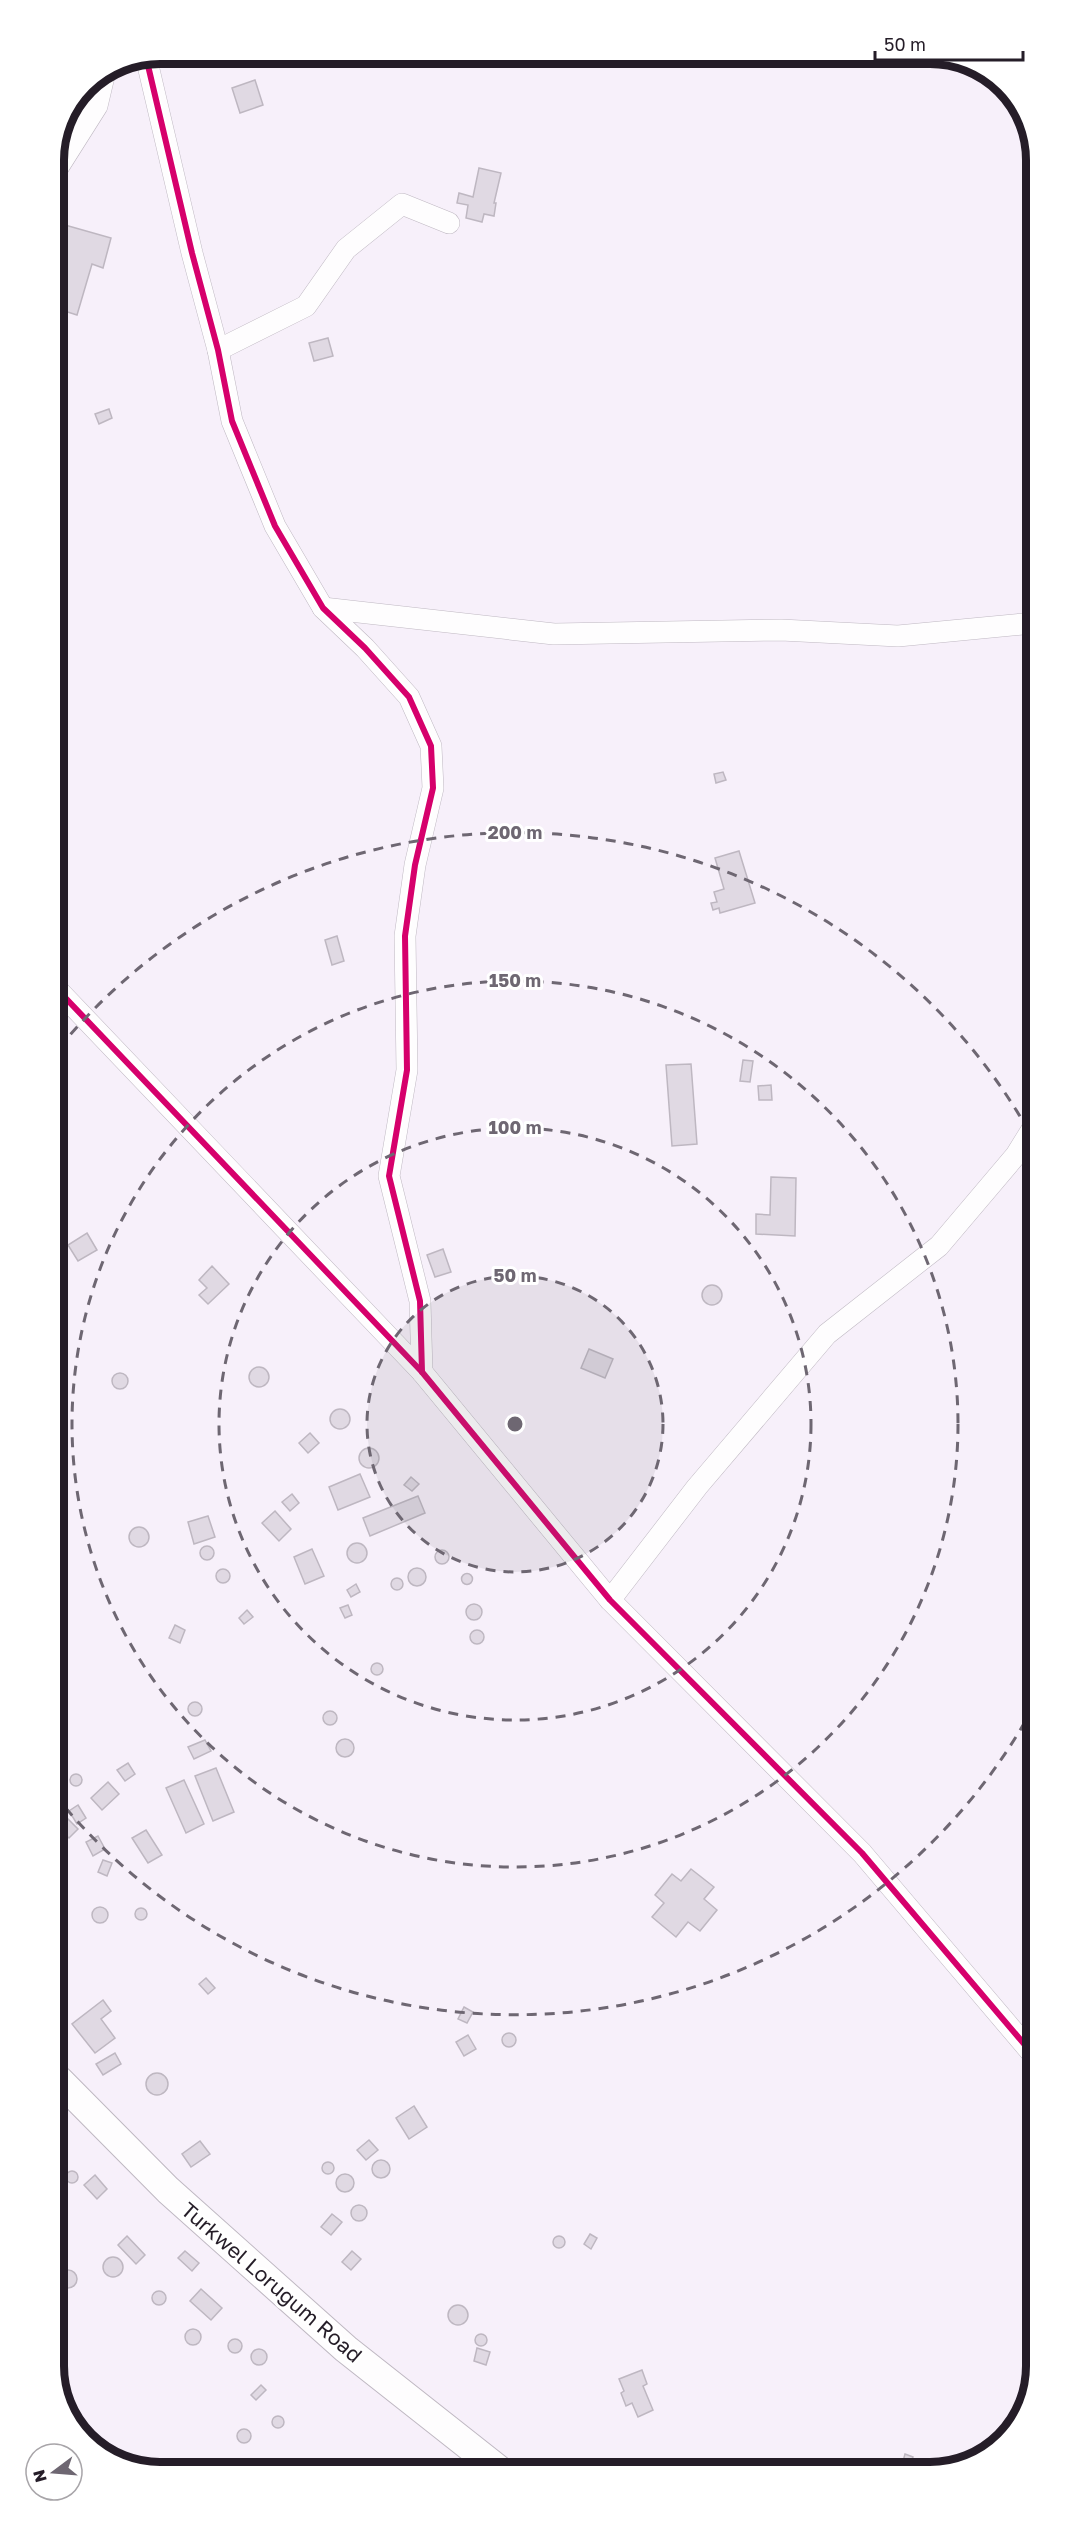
<svg xmlns="http://www.w3.org/2000/svg" width="1091" height="2526" font-family="'Golos Text',sans-serif">
<style>
.building{fill:#e0d9e3;stroke:#beb7c1;stroke-width:1.5}
.lines{fill:none;stroke-linecap:round;stroke-linejoin:round}
.street-casing{stroke:#bfb8c2;stroke-width:22}
.secondary-casing{stroke:#bfb8c2;stroke-width:30}
.street{stroke:#fefdfe;stroke-width:21}
.secondary{stroke:#fefdfe;stroke-width:28}
.cycleway-casing{stroke:#fff;stroke-width:10}
.cycleway{stroke:#d6006c;stroke-width:6}
.ring{fill:none;stroke:#6e6772;stroke-width:3;stroke-dasharray:10 8}
.labels{text-anchor:middle;dominant-baseline:central;stroke-width:6;stroke-linejoin:round;paint-order:stroke}
.street-label{font-size:21px;fill:#251d28;stroke:#fff}
.rim{fill:none;stroke:#251d28;stroke-width:8}
.centre{fill:#6e6772;stroke:#fff;stroke-width:3}
.ring-label{font-size:18px;text-anchor:middle;font-weight:bold;fill:#6e6772;stroke:#fff;stroke-width:6;stroke-linejoin:round;paint-order:stroke}
</style>
<rect width="100%" height="100%" fill="#f7f0fa"/>
<g class="building">
<path d="M255,80L263,105L240,113L232,88Z"/>
<path d="M479,168L501,173L494,203H496L494,216L484,214L482,222L466,218L468,205L457,203L459,193L473,197Z"/>
<path d="M65,225L111,238L103,268L92,264L77,315L55,308L54,260Z"/>
<path d="M328,338L333,356L314,361L309,343Z"/>
<path d="M109,409L112,418L99,424L95,414Z"/>
<path d="M723,772L726,780L716,783L714,774Z"/>
<path d="M739,851L755,903L720,913L719,908L713,910L711,903L717,902L714,892L724,889L715,858Z"/>
<path d="M337,936L344,961L332,965L325,940Z"/>
<path d="M743,1060L753,1061L750,1082L740,1081Z"/>
<path d="M691,1064L697,1144L672,1146L666,1065Z"/>
<path d="M771,1085L772,1100H759L758,1086Z"/>
<path d="M771,1177L796,1178L795,1236L756,1234V1214L770,1215Z"/>
<path d="M87,1233L97,1250L78,1261L68,1245Z"/>
<path d="M443,1249L451,1272L435,1277L427,1255Z"/>
<path d="M212,1266L229,1284L208,1304L199,1295L207,1288L199,1280Z"/>
<circle cx="712" cy="1295" r="10"/>
<path d="M589,1349L613,1359L605,1378L581,1368Z"/>
<circle cx="259" cy="1377" r="10"/>
<circle cx="120" cy="1381" r="8"/>
<circle cx="340" cy="1419" r="10"/>
<path d="M310,1433L319,1443L308,1453L299,1443Z"/>
<circle cx="369" cy="1458" r="10"/>
<path d="M360,1474L370,1497L338,1510L329,1487Z"/>
<path d="M411,1477L419,1484L412,1491L404,1485Z"/>
<path d="M292,1494L299,1503L290,1511L282,1502Z"/>
<path d="M418,1496L425,1513L370,1536L363,1518Z"/>
<path d="M275,1511L291,1529L279,1541L262,1523Z"/>
<path d="M208,1516L215,1537L194,1544L188,1522Z"/>
<circle cx="139" cy="1537" r="10"/>
<circle cx="357" cy="1553" r="10"/>
<circle cx="207" cy="1553" r="7"/>
<path d="M312,1549L324,1576L305,1584L294,1557Z"/>
<circle cx="442" cy="1557" r="7"/>
<circle cx="417" cy="1577" r="9"/>
<circle cx="223" cy="1576" r="7"/>
<circle cx="467" cy="1579" r="5.5"/>
<circle cx="397" cy="1584" r="6"/>
<path d="M356,1584L360,1592L351,1597L347,1590Z"/>
<circle cx="474" cy="1612" r="8"/>
<path d="M348,1605L352,1615L345,1618L340,1608Z"/>
<path d="M247,1610L253,1617L244,1624L239,1618Z"/>
<path d="M175,1625L185,1630L180,1643L169,1638Z"/>
<circle cx="477" cy="1637" r="7"/>
<circle cx="377" cy="1669" r="6"/>
<circle cx="195" cy="1709" r="7"/>
<circle cx="330" cy="1718" r="7"/>
<circle cx="345" cy="1748" r="9"/>
<path d="M205,1740L211,1751L194,1759L188,1747Z"/>
<path d="M128,1763L135,1774L125,1781L117,1770Z"/>
<path d="M216,1768L234,1812L213,1821L195,1776Z"/>
<circle cx="76" cy="1780" r="6"/>
<path d="M184,1780L204,1824L186,1833L166,1788Z"/>
<path d="M108,1782L119,1794L102,1810L91,1798Z"/>
<path d="M78,1805L86,1818L77,1824L69,1811Z"/>
<path d="M65,1816L78,1829L69,1838L58,1828V1823Z"/>
<path d="M146,1830L162,1855L148,1863L132,1838Z"/>
<path d="M98,1836L105,1849L93,1856L86,1842Z"/>
<path d="M103,1860L112,1863L107,1876L98,1872Z"/>
<path d="M691,1869L714,1887L704,1899L717,1910L700,1931L688,1922L676,1937L652,1917L664,1903L655,1895L672,1874L681,1881Z"/>
<circle cx="100" cy="1915" r="8"/>
<circle cx="141" cy="1914" r="6"/>
<path d="M206,1978L215,1988L208,1994L199,1984Z"/>
<path d="M103,2000L111,2011L101,2019L115,2038L95,2053L72,2024Z"/>
<path d="M464,2007L473,2012L467,2023L458,2019Z"/>
<circle cx="509" cy="2040" r="7"/>
<path d="M468,2035L476,2049L464,2056L456,2042Z"/>
<path d="M115,2053L121,2064L103,2075L96,2064Z"/>
<circle cx="157" cy="2084" r="11"/>
<path d="M414,2106L427,2127L409,2139L396,2118Z"/>
<path d="M369,2140L378,2150L366,2160L357,2150Z"/>
<path d="M200,2141L210,2154L191,2167L182,2154Z"/>
<circle cx="381" cy="2169" r="9"/>
<circle cx="328" cy="2168" r="6"/>
<circle cx="72" cy="2177" r="6"/>
<circle cx="345" cy="2183" r="9"/>
<path d="M95,2175L107,2189L97,2199L84,2185Z"/>
<circle cx="359" cy="2213" r="8"/>
<path d="M332,2214L342,2222L331,2235L321,2227Z"/>
<path d="M590,2234L597,2238L591,2249L584,2244Z"/>
<circle cx="559" cy="2242" r="6"/>
<path d="M127,2236L145,2255L136,2264L118,2245Z"/>
<path d="M185,2251L199,2263L192,2271L178,2258Z"/>
<path d="M352,2251L361,2259L351,2270L342,2262Z"/>
<circle cx="113" cy="2267" r="10"/>
<circle cx="68" cy="2279" r="9"/>
<path d="M201,2289L222,2308L211,2320L190,2301Z"/>
<circle cx="159" cy="2298" r="7"/>
<circle cx="458" cy="2315" r="10"/>
<path d="M1037,2315V2328L1030,2332L1025,2321Z"/>
<circle cx="193" cy="2337" r="8"/>
<circle cx="481" cy="2340" r="6"/>
<circle cx="235" cy="2346" r="7"/>
<path d="M477,2348L490,2352L486,2365L474,2361Z"/>
<circle cx="259" cy="2357" r="8"/>
<path d="M642,2370L647,2384L643,2386L653,2410L638,2417L632,2403L626,2406L621,2393L624,2391L619,2379Z"/>
<path d="M261,2385L266,2390L256,2400L251,2395Z"/>
<circle cx="278" cy="2422" r="6"/>
<circle cx="244" cy="2436" r="7"/>
<path d="M905,2454L913,2457L910,2467L902,2465Z"/>
</g>
<g class="lines">
<g class="street-casing">
<g id="street">
<path d="M146,57L192,253L218,350L232,421L275,526L323,608L365,648L409,697L431,746L433,788L415,865L405,936L407,1070L389,1176L420,1301L422,1372"/>
<path d="M54,174L97,106L105,72"/>
<path d="M218,350L306,306L346,249L402,204L449,223"/>
<path d="M323,608L554,634L781,630L898,636L1033,623"/>
<path d="M56,988L422,1372L610,1600L862,1853L1036,2058"/>
<path d="M610,1600L697,1487L827,1334L939,1246L1016,1155L1034,1126"/>
</g>
</g>
<g class="secondary-casing">
<path id="secondary" d="M59,2080L168,2190L346,2349L498,2469"/>
</g>
<use href="#street" class="street"/>
<use href="#secondary" class="secondary"/>
<g class="cycleway-casing">
<g id="cycleway">
<path d="M146,57L192,253L218,350L232,421L275,526L323,608L365,648L409,697L431,746L433,788L415,865L405,936L407,1070L389,1176L420,1301L422,1372"/>
<path d="M56,988L422,1372L610,1600L862,1853L1036,2058"/>
</g>
</g>
<use href="#cycleway" class="cycleway"/>
</g>
<circle cx="515" cy="1424" r="148" fill="#6e6772" fill-opacity=".12"/>
<g class="ring">
<circle cx="515" cy="1424" r="148"/>
<circle cx="515" cy="1424" r="296"/>
<circle cx="515" cy="1424" r="443"/>
<path d="M1034 1706A591 591 0 0 1 59 1800M59 1048A591 591 0 0 1 1032 1137"/>
</g>
<g class="labels">
<g class="street-label">
<text transform="translate(272 2282) rotate(41)">Turkwel Lorugum Road</text>
</g>
</g>
<path d="M0 0H1091V2526H0ZM160 64H930A96 96 0 0 1 1026 160V2366A96 96 0 0 1 930 2462H160A96 96 0 0 1 64 2366V160A96 96 0 0 1 160 64Z" fill="#fff" fill-rule="evenodd"/>
<path class="rim" d="M160 64H930A96 96 0 0 1 1026 160V2366A96 96 0 0 1 930 2462H160A96 96 0 0 1 64 2366V160A96 96 0 0 1 160 64Z"/>
<circle cx="515" cy="1424" r="9" class="centre"/>
<g class="ring-label">
<text x="515" y="839">200 m</text>
<text x="515" y="987">150 m</text>
<text x="515" y="1134">100 m</text>
<text x="515" y="1282">50 m</text>
</g>
<g transform="translate(54 2472) rotate(254)"><circle r="28" fill="#ffffff" stroke="#a8a5a9" stroke-width="1.5"/>
<path d="M0-4.5L10 22L0 15L-10 22Z" fill="#6e6772"/>
<text y="-9" font-size="16" font-weight="bold" text-anchor="middle" fill="#251d28">N</text>
</g>
<path d="M875 51v9h148v-9" fill="none" stroke="#251d28" stroke-width="3"/>
<text x="884" y="51" font-size="18" fill="#251d28" stroke="#ffffff" stroke-width="4.5" paint-order="stroke">50 m</text>
</svg>
